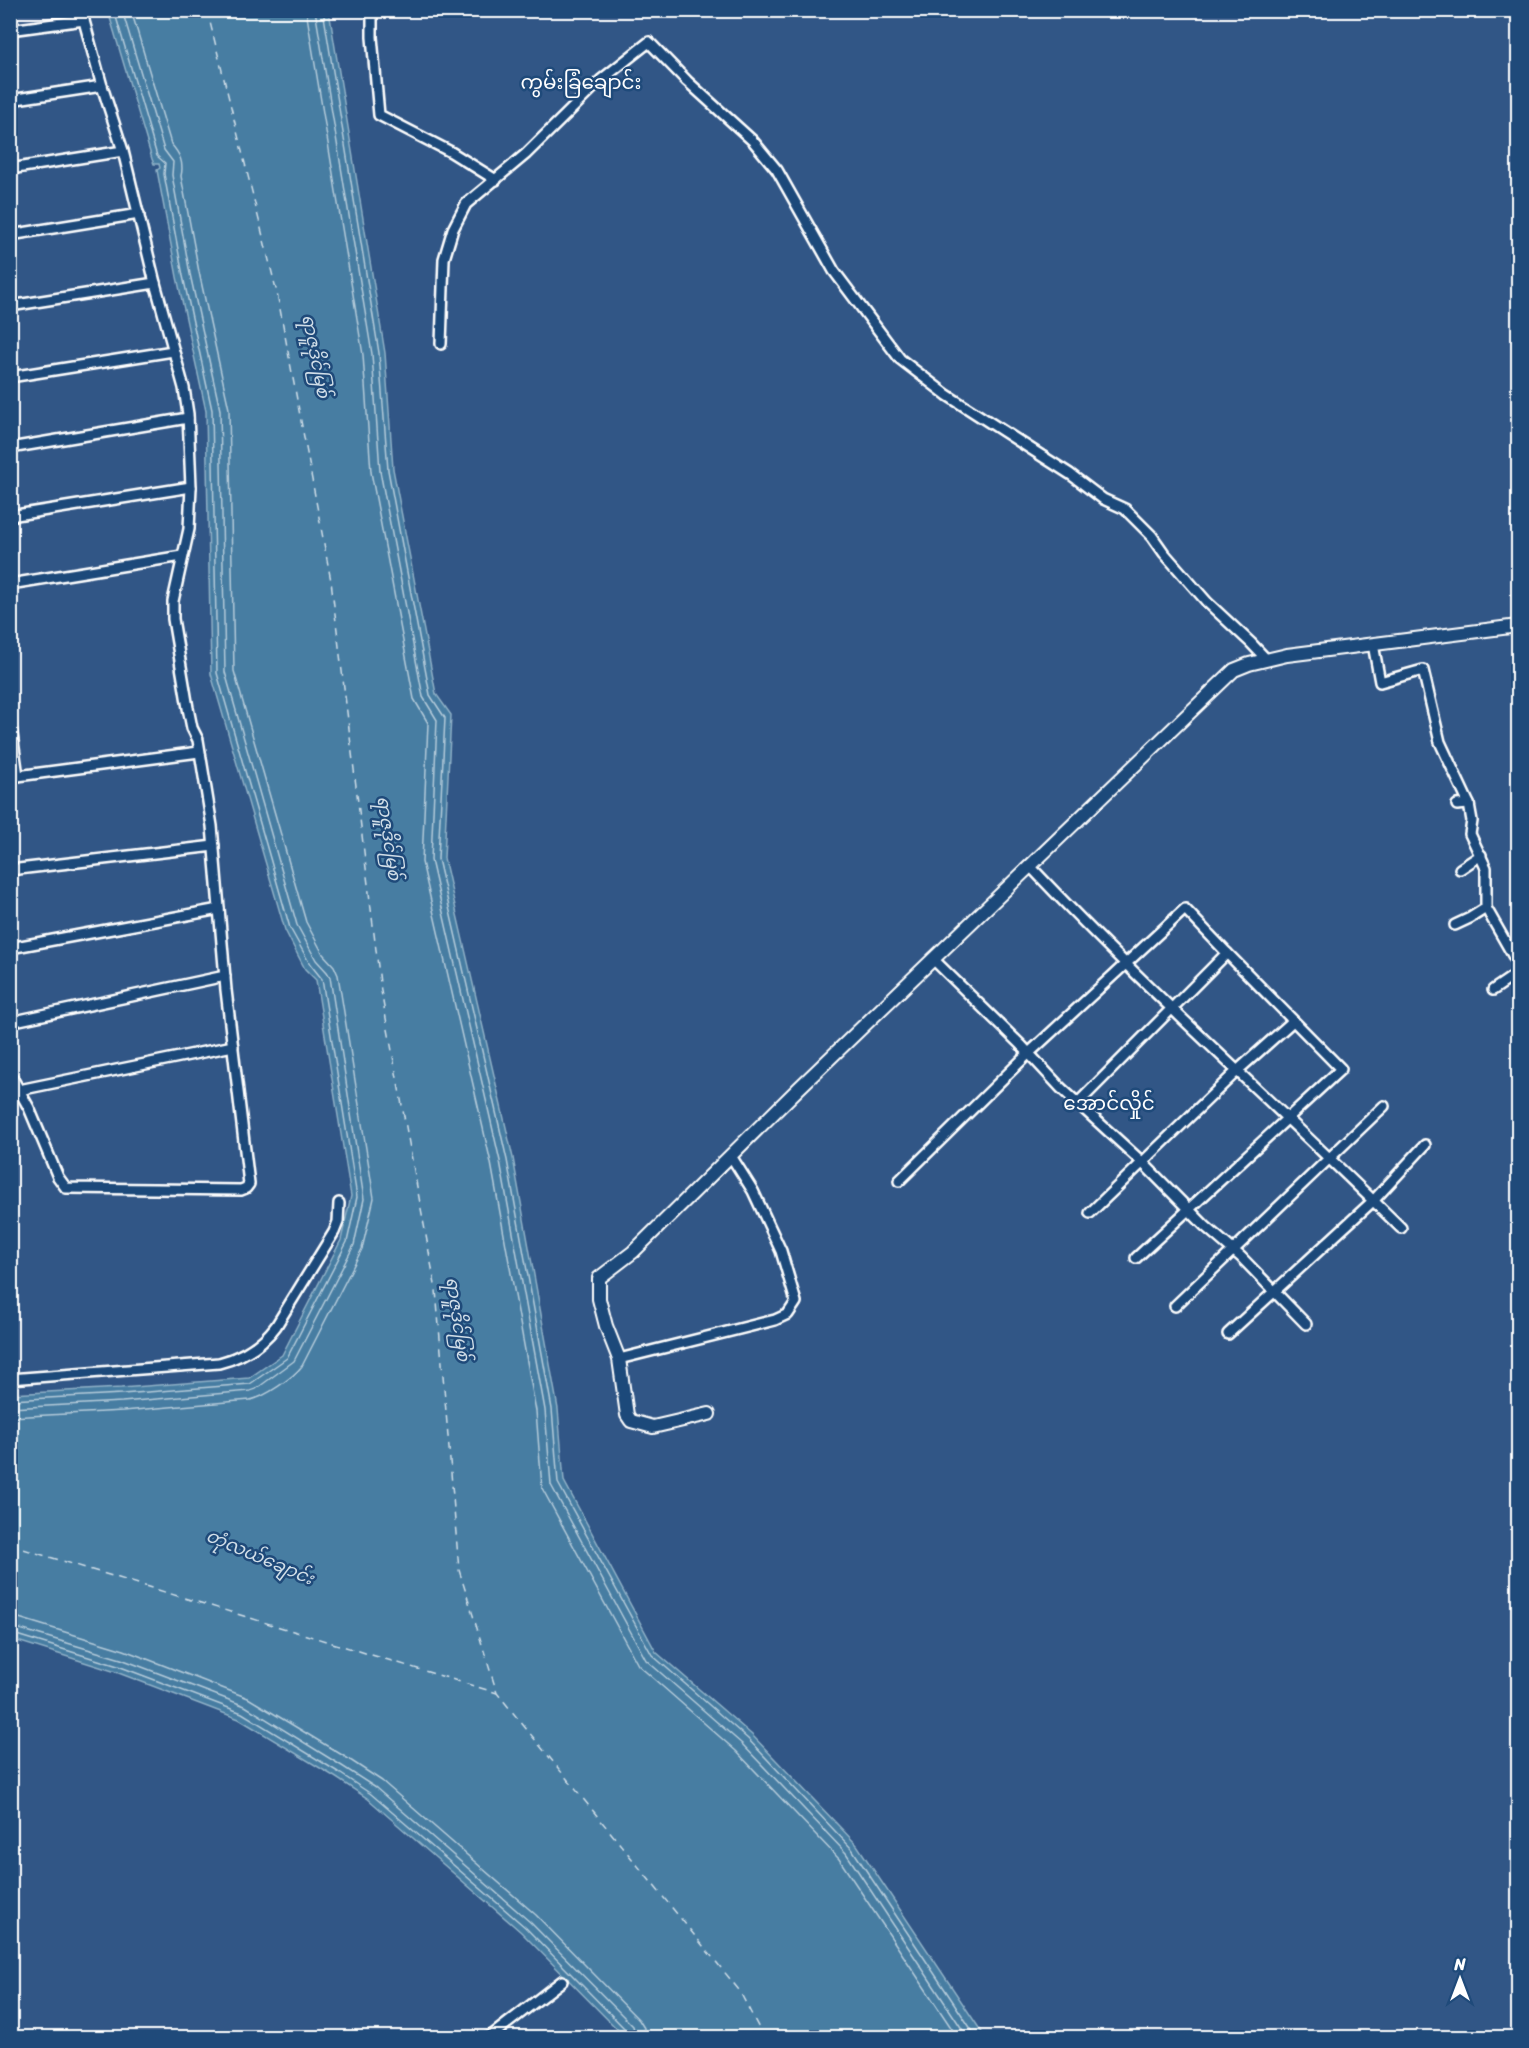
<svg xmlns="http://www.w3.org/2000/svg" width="1529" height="2048" font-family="Sriracha,'Noto Sans Myanmar',sans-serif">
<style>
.water{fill:#467da2;stroke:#90b1c7;stroke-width:1.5}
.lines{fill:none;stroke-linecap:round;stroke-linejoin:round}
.shore{stroke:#b5cbda;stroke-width:1.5}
.ferry{stroke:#d1dee8;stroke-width:1.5;stroke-dasharray:8 6;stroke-linecap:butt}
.minor-casing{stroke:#fff;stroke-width:14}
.tertiary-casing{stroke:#fff;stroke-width:16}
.minor{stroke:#1f4a7a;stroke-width:9}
.tertiary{stroke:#1f4a7a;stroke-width:12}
.labels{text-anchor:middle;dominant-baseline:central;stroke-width:5;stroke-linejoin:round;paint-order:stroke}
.water-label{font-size:18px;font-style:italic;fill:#d1dee8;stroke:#1f4a7a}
.quarter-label{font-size:20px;fill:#fff;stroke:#1f4a7a}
</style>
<rect width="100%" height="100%" fill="#315686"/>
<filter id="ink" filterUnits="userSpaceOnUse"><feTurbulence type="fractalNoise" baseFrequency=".0167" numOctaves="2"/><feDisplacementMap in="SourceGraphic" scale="12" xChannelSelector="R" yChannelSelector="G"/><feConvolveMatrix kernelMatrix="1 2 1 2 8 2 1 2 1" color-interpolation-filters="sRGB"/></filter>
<g filter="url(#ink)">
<path class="water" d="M108,11H329L385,353L393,469L436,694L451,715L444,858L513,1158L558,1409L564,1481L656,1652L752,1735L857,1845L985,2037H625L521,1932L367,1798L335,1777L239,1719L116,1672L11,1639V1394L121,1388L249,1378L282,1355L341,1240L351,1196L316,980L305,969L285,930L211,674L206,411L177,277L157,170L160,168L159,164H154L152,159Z"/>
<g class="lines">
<g class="shore">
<path d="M306,10L363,355L371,472L414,699L428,723L422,862L491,1163L536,1411L542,1488L638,1665L736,1751L839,1859L958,2038"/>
<path d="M315,10L372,354L380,471L423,697L437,720L431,860L500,1161L545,1410L551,1485L646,1660L742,1744L846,1853L968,2038"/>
<path d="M323,10L379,353L388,470L430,695L445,718L438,859L507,1160L552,1409L558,1483L652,1655L748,1739L852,1849L977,2038"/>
<path d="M10,1400L122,1394L250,1384L287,1358L347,1242L357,1197L322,979L310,964L290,928L217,673L212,410L183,276L164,174L165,163L157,156L114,10"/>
<path d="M10,1408L122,1402L250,1391L256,1389L294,1361L354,1245L364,1199L330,977L327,972L316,960L297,925L225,672L220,410L190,274L172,175L173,162L164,150L122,10"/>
<path d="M10,1417L123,1411L250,1400C264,1398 294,1377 302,1366L362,1249L374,1198L338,975L334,966L323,954L306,922L234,671L229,409L199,272L181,176C184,163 180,154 171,144L131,10"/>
<path d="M10,1617L19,1618L124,1650L248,1698L347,1758L382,1781L536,1915L639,2020L644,2028L645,2038"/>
<path d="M10,1626L121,1659L245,1706L342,1766L376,1788L530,1922L633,2026L636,2038"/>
<path d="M10,1633L118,1666L242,1713L338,1772L371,1794L525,1927L627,2031L629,2038"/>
</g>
<g class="ferry">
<path d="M207,10L277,293L331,581L381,991L436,1290L459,1570L497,1693L739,1990L764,2038"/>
<path d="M10,1545L497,1693"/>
</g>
<g class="minor-casing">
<g id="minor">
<path d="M372,10V37L379,115L451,152L496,180"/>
<path d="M10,30L84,20"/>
<path d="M10,100L102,86"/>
<path d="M10,169L123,151"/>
<path d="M10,235L139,214"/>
<path d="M10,306L155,283"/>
<path d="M441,344L444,259L453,229L466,204L526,154L601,80L649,42L687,81L753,141L777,170L834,271L900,359L947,395L1070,474L1103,499L1125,509L1152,536L1164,553L1207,602L1251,643L1266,659"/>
<path d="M10,377L173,351"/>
<path d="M10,448L188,418"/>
<path d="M10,516L191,487"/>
<path d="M10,584L182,556"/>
<path d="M1373,644L1380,682L1423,670L1440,742L1469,804L1472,821L1470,834L1486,868V908L1518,964"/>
<path d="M10,720L18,776"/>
<path d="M10,777L199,752"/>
<path d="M1457,805L1469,804"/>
<path d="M1030,866C1148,992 1278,1106 1401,1228"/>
<path d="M1460,869L1481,855"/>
<path d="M10,870L214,846"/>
<path d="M1455,925L1470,918L1486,908"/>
<path d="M10,948L219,909"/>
<path d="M933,959L1022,1046L1061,1088L1142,1162L1205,1226L1241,1257L1306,1324"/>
<path d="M1493,990L1518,973"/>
<path d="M10,1022L225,976"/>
<path d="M10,1074L29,1108L58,1177L66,1188L241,1190L246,1188L249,1184L226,990L212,826L198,740L192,728L188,708L173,619V601L189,529L191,487L188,414L184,388L155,283L123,151L102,86L81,10"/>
<path d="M19,1090L233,1046"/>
<path d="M1078,1103L1227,953L1341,1069L1136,1258"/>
<path d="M899,1181L1029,1053L1185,909L1227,953"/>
<path d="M1090,1213L1237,1071L1293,1021"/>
<path d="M1175,1306L1384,1106"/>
<path d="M1228,1334L1374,1200L1425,1145"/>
<path d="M619,1359L775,1320L788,1314L796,1302L781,1251L753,1191L731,1156"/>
<path d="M10,1379L219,1363C242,1357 262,1345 276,1326L334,1232L338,1222L339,1203"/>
<path d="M487,2038L491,2036L562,1981"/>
</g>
</g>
<g class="tertiary-casing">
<path id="tertiary" d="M709,1414L653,1427L631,1421L627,1415L619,1359L606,1326L599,1299V1278L633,1252L799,1088L1234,670L1249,664L1287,655L1518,626"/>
</g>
<use href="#minor" class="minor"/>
<use href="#tertiary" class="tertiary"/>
</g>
</g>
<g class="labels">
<g class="water-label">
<text transform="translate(316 356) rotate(79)">ရာဇူဒိုင်မြစ်</text>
<text transform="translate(389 838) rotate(82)">ရာဇူဒိုင်မြစ်</text>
<text transform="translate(458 1319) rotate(82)">ရာဇူဒိုင်မြစ်</text>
<text transform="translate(260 1557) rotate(23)">တုံလယ်ချောင်း</text>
</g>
<g class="quarter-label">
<text x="581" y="82">ကွမ်းခြံချောင်း</text>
<text x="1109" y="1103">အောင်လှိုင်</text>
</g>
</g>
<rect width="1529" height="2048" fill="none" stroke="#1f4a7a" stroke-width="36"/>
<rect x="18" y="18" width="1493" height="2012" fill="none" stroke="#fff" stroke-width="2" filter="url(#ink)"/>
<g transform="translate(1460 1979)" stroke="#1f4a7a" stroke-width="4.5" paint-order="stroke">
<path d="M0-4.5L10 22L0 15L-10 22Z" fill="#ffffff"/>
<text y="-9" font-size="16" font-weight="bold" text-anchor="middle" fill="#ffffff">N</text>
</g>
</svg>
